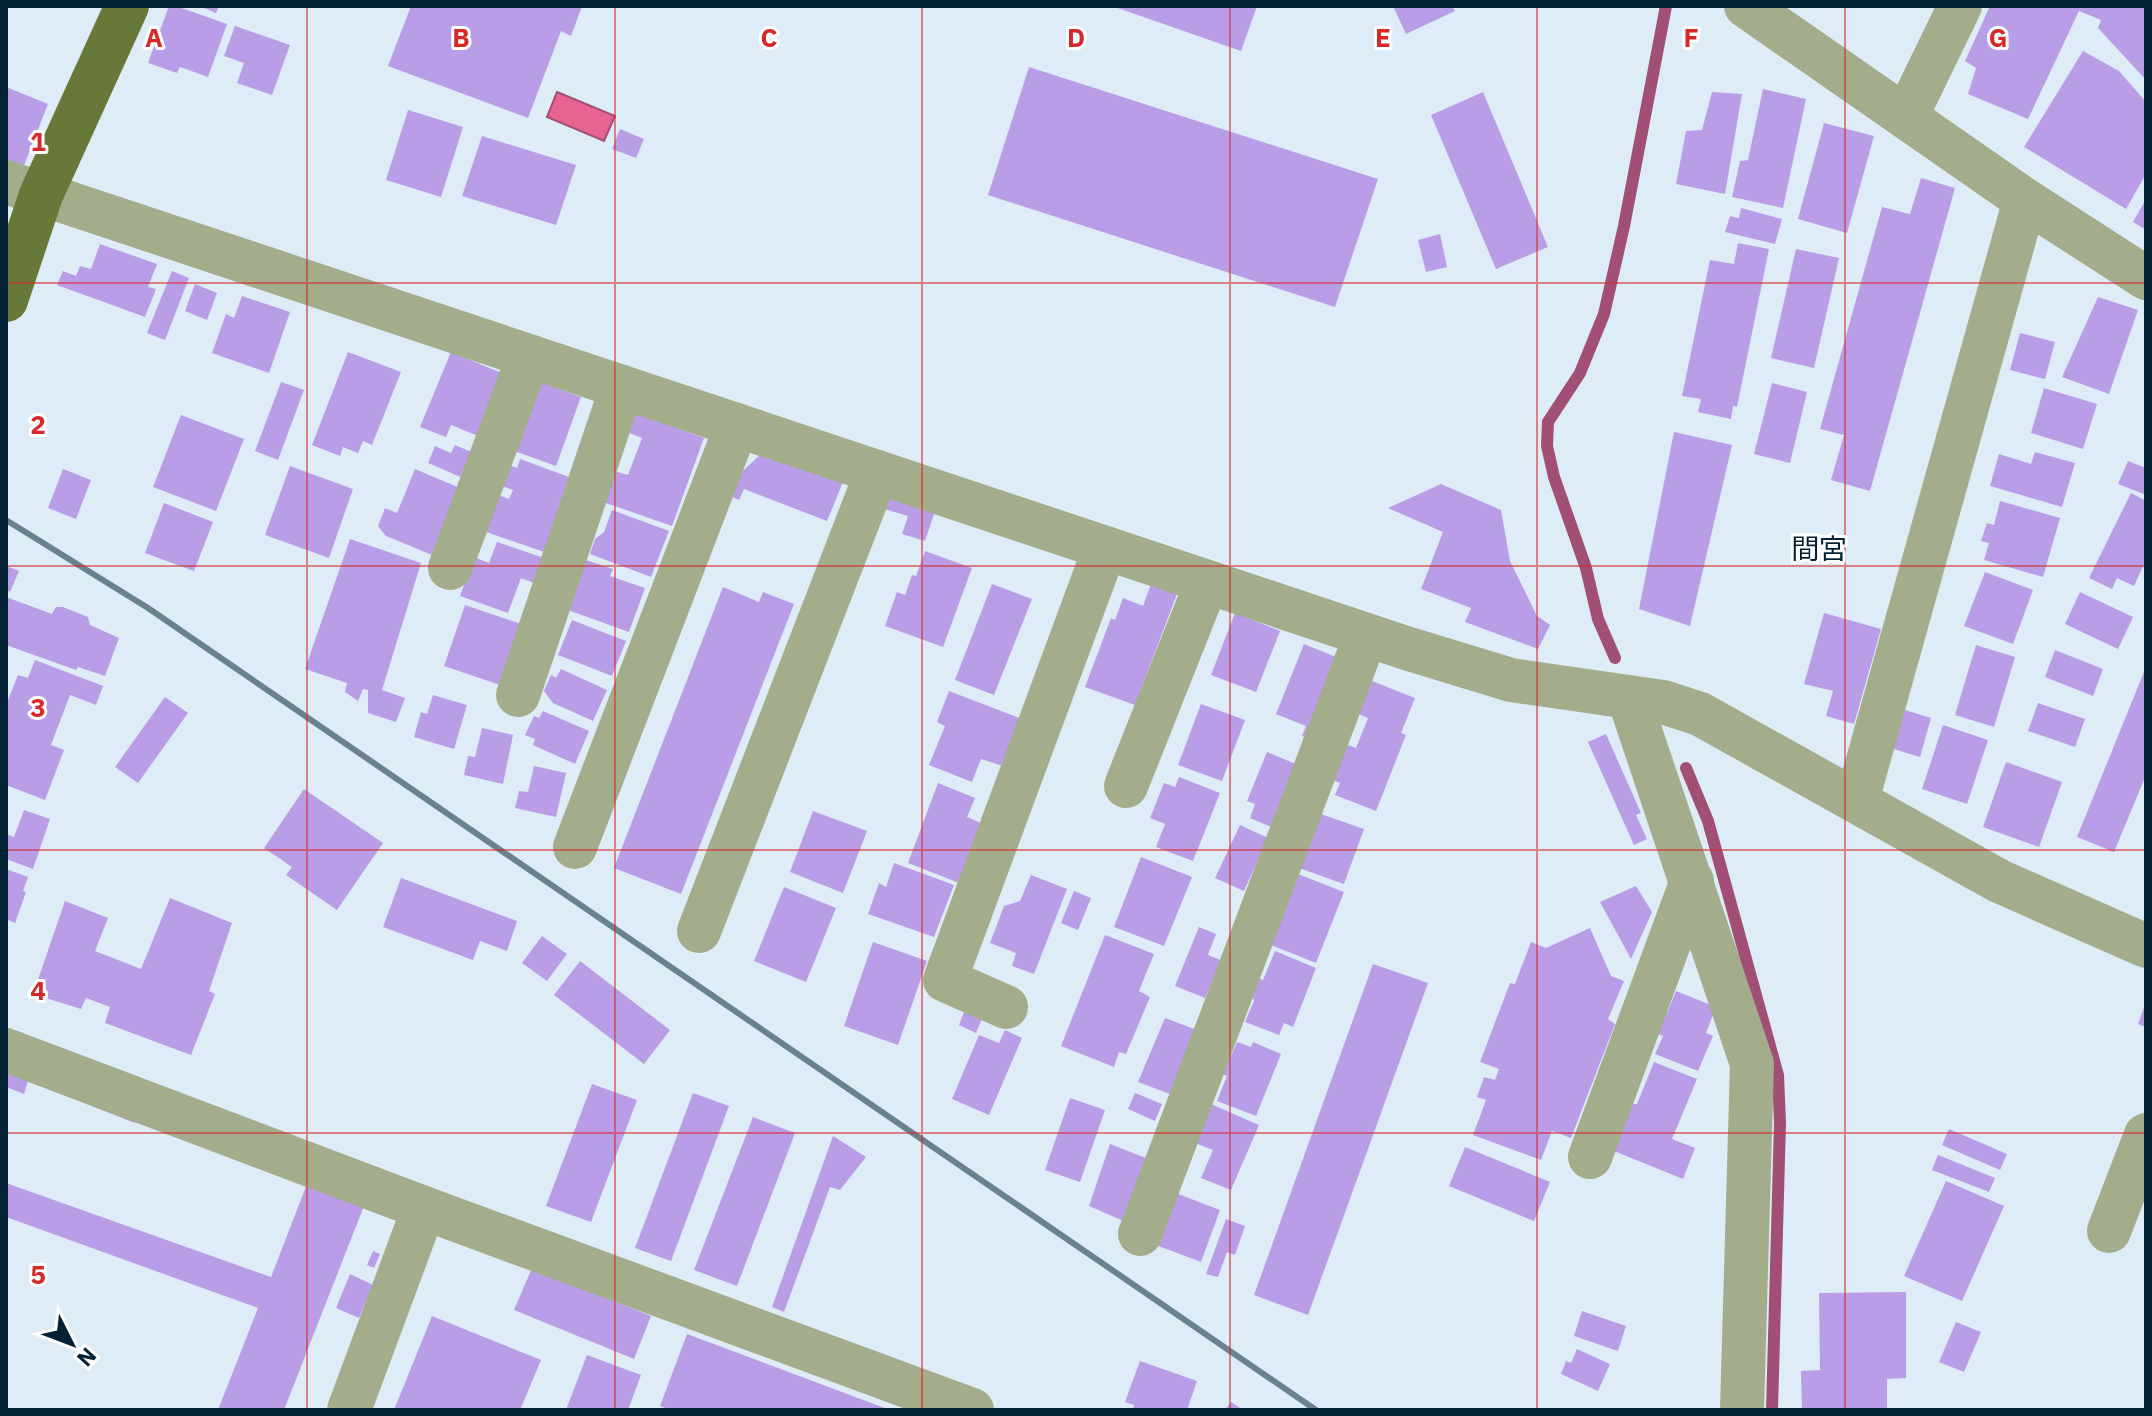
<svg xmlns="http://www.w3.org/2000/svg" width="2152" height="1416" font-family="'IBM Plex Sans','Noto Sans JP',sans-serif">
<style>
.water{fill:#e76391;stroke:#a24f75;stroke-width:2}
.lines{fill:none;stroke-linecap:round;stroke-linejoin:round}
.stream{stroke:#a24f75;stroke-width:12}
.building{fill:#b99ee7}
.minor{stroke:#a3ad8b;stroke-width:44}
.major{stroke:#687839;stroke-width:44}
.rail{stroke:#6a8190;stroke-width:6}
.grid{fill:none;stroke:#d62828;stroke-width:2;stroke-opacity:0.55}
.labels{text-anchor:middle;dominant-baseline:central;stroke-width:6;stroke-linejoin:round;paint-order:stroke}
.quarter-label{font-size:28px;fill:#022135;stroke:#fff}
.grid-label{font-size:26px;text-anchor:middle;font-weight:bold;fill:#d62828;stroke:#fff;stroke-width:6;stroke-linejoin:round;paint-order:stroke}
</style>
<rect width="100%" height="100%" fill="#deecf7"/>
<path class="water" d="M557,92L615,116L604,141L547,117Z"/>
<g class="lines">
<g class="stream">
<path d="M1615,658L1598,619L1586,568L1554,477L1547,446L1548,422L1580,373L1604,314L1624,226L1666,6"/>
<path d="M1686,768L1708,821L1778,1075L1780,1123L1772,1410"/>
</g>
</g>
<g class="building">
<path d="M169,6H176L227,24L208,77L180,67L177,73L148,63Z"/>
<path d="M199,6H219L216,13Z"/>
<path d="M411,6H582L571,36L561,31L528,118L388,66Z"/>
<path d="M1112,6H1257L1241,51Z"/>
<path d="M1393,6H1452L1455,11L1406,34Z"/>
<path d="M1990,6H2146V80L2098,28L2101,20L2079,11L2028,119L1968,94L1976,68L1965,61Z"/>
<path d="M235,26L290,45L272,95L237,83L244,63L224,56Z"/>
<path d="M2083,51L2119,71L2146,102V174L2126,209L2024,147Z"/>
<path d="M1029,67L1378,179L1335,307L988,195Z"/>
<path d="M6,87L48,104L23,168L6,161Z"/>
<path d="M1763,89L1806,99L1783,208L1732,197L1740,161L1748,160Z"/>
<path d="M1483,92L1548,247L1496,269L1431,115Z"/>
<path d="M1712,92L1742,94L1725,194L1676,184L1686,131L1702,130Z"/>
<path d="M408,110L463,127L441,197L386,180Z"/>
<path d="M1824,123L1874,136L1847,233L1798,219Z"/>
<path d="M620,129L644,139L636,158L612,149Z"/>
<path d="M482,136L576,165L556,225L462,196Z"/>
<path d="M1921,178L1955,188L1870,491L1831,480L1844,435L1820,429L1882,207L1910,214Z"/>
<path d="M2146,199V230L2133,222Z"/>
<path d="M1741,208L1782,219L1775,244L1725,232L1730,216L1739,218Z"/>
<path d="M1440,234L1447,267L1426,272L1418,240Z"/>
<path d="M1738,243L1769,249L1737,407L1733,406L1731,419L1698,412L1701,399L1682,396L1710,260L1734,264Z"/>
<path d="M100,244L157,264L148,287L156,289L145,317L57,285L63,271L76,276L80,266L91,269Z"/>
<path d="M1796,249L1839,258L1814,368L1771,358Z"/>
<path d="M172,271L189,278L165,340L147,333Z"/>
<path d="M195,284L217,293L207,320L185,311Z"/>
<path d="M242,296L290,312L269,373L212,353L226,314L234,318Z"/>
<path d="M2098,297L2138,310L2109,394L2062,377Z"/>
<path d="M2020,333L2055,342L2045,379L2010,370Z"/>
<path d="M348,352L401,372L372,445L363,441L358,453L343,447L340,456L312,445Z"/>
<path d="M451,352L504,374L478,436L451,425L446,437L420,427Z"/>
<path d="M531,379L581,397L556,466L506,448Z"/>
<path d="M281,382L304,390L278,460L255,451Z"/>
<path d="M1772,383L1807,392L1790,463L1754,454Z"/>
<path d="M2044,388L2097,404L2083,449L2031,433Z"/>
<path d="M634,413L704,438L672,526L603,502L614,471L628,475L642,438L627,432Z"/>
<path d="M181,415L244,439L216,511L153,487Z"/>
<path d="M1674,432L1732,445L1690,626L1639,609Z"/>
<path d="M455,445L474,453L463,478L428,463L435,446L451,453Z"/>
<path d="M2035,452L2075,463L2062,507L1990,486L1999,454L2031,464Z"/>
<path d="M760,455L843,482L827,521L744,489L739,500L727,495L734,479Z"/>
<path d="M520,459L569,477L558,508L565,511L550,554L475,528L488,491L509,499L513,490L494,483L501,462L517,468Z"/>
<path d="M2128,461L2146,468V495L2118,484Z"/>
<path d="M290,466L353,489L329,558L265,535Z"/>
<path d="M63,469L91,480L76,519L48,508Z"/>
<path d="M415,469L460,488L432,555L386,536L378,526L385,508L397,513Z"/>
<path d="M1441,484L1501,510L1510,561L1537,616L1550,625L1538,649L1465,622L1471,608L1421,589L1443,532L1388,508Z"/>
<path d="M2131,493L2146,501V560L2134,586L2117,578L2112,589L2089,578Z"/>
<path d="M886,495L935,511L925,541L902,534L908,516L881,508Z"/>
<path d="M2000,501L2060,518L2043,577L1984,560L1989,543L1981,541L1987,523L1994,525Z"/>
<path d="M164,503L213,522L194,571L145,553Z"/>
<path d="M612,510L669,531L651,577L590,554L595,539L604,532Z"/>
<path d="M350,539L421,563L382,690L405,698L396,722L368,713V690L363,689L358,701L345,692L347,683L305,669Z"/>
<path d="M497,542L544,558L536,584L521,578L508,613L460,596L474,557L489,563Z"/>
<path d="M925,551L972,568L943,647L885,626L897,592L905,595L912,575L916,576Z"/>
<path d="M583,559L613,569L610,576L645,588L629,632L565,609Z"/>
<path d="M6,566L19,571L10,592L6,590Z"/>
<path d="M1985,572L2033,590L2013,644L1964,626Z"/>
<path d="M992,584L1032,599L994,695L955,680Z"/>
<path d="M1151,584L1177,594L1135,705L1085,687L1111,618L1115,620L1123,598L1143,606Z"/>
<path d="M723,587L759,602L763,592L794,604L681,894L614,868Z"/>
<path d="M2080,592L2133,617L2118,649L2065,624Z"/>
<path d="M6,597L52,614L56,607H63L88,617L90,625L119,638L105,676L78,667L76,670L6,645Z"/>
<path d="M465,605L524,625L503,686L444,666Z"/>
<path d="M1235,613L1280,631L1256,692L1211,675Z"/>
<path d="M1824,613L1881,629L1854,724L1826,716L1833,691L1804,684Z"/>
<path d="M572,620L626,641L612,676L558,655Z"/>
<path d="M1304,644L1341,659L1309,738L1302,736L1306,726L1276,714Z"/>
<path d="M1976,645L2015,657L1994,727L1955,715Z"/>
<path d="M2055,650L2103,669L2093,696L2045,677Z"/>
<path d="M35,660L103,686L96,705L70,695L51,745L64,750L45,800L6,785V705L18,675L28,678Z"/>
<path d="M2146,667V775L2114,852L2077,837Z"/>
<path d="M561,669L607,690L593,721L553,703L544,691L551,675L556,678Z"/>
<path d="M1367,679L1415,698L1401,733L1406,735L1376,811L1335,795L1340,783L1326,777L1348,745L1356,748L1368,718L1354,712Z"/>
<path d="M949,691L1022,719L1003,766L981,759L972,782L929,765L945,726L937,722Z"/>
<path d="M433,695L467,705L454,749L414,737L421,712L427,714Z"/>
<path d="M165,697L188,713L138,783L115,767Z"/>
<path d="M2038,703L2085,719L2075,747L2028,731Z"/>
<path d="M1201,704L1245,720L1222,781L1178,765Z"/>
<path d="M1902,709L1931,718L1920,757L1890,748Z"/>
<path d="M543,711L589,731L575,764L533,745L535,739L525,735L534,716L539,718Z"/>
<path d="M1943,725L1988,740L1967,804L1922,789Z"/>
<path d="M482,728L513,735L503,784L464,775L468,756L475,757Z"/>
<path d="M1606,734L1641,813L1636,815L1647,839L1634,845L1588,742Z"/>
<path d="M1267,752L1303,767L1276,829L1250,818L1255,804L1247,801Z"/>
<path d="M2006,762L2062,782L2039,847L1983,827Z"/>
<path d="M534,766L566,773L556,817L515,808L519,791L528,792Z"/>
<path d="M1179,777L1220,793L1193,861L1156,847L1165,824L1150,818L1164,783L1175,787Z"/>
<path d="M938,783L975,798L967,817L981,823L959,883L908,863Z"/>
<path d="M304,789L383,843L337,910L286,875L292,867L264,848Z"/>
<path d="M24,810L50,819L33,869L6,859V834L14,837Z"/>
<path d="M813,811L867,831L843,893L790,872Z"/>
<path d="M1318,813L1364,829L1344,884L1299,868Z"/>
<path d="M1240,825L1268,838L1244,891L1215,878Z"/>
<path d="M1141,857L1192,877L1164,946L1114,927Z"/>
<path d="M894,863L954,885L934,937L868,914L879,883L886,887Z"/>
<path d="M6,869L28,877L23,891L26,892L15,923L6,919Z"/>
<path d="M1298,874L1344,892L1316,963L1271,945Z"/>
<path d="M1031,875L1067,889L1034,974L1012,966L1016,953L990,943L1004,906L1020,901Z"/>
<path d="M401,878L517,921L507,951L480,941L473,960L383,927Z"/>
<path d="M1636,886L1652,912L1631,959L1600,902Z"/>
<path d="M784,887L836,908L806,982L754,961Z"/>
<path d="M1074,891L1091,898L1078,930L1061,923Z"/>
<path d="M170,898L232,923L209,991L215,994L191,1055L105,1023L110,1007L86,998L81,1009L33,994L65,901L108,918L95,951L141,969Z"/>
<path d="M1199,927L1216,934L1208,955L1221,960L1205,998L1175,986Z"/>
<path d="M1590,928L1611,976L1624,981L1608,1019L1615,1024L1571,1138L1552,1131L1541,1160L1473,1135L1486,1100L1477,1097L1484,1077L1495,1080L1499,1069L1480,1062L1510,983L1515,984L1531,942L1546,948Z"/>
<path d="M1105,935L1154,954L1139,991L1150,997L1126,1054L1119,1052L1114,1067L1061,1046Z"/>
<path d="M542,936L567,954L547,981L522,963Z"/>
<path d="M873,942L927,961L898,1045L844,1026Z"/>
<path d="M1275,951L1316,968L1293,1027L1284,1023L1279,1035L1245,1022L1254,1001L1251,992L1256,977L1263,980Z"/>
<path d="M580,961L670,1030L644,1064L554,995Z"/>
<path d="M1373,964L1428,983L1308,1315L1254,1295Z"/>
<path d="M1676,991L1716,1007L1706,1033L1713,1036L1698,1071L1655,1054L1663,1036L1653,1032L1661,1011L1667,1013Z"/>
<path d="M2146,1002V1027L2138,1024Z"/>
<path d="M966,1007L984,1014L976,1033L959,1025Z"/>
<path d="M1165,1018L1197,1030L1170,1094L1138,1082Z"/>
<path d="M1005,1030L1022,1038L989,1115L952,1099L979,1035L999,1043Z"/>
<path d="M1237,1042L1251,1047L1253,1042L1281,1054L1256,1116L1217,1101L1227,1076L1219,1073L1224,1060L1229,1061Z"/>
<path d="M1654,1062L1697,1079L1672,1139L1695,1148L1683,1179L1609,1149L1633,1104H1637Z"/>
<path d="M6,1072L139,1112L135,1123L28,1081L24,1094L6,1087Z"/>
<path d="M592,1084L637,1100L591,1222L546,1206Z"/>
<path d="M693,1093L729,1106L671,1261L635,1248Z"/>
<path d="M1135,1093L1162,1104L1155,1121L1128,1109Z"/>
<path d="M1070,1098L1105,1110L1080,1182L1045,1170Z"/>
<path d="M1211,1104L1259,1125L1231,1190L1201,1178L1213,1150L1195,1143Z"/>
<path d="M753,1117L795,1133L737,1286L694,1270Z"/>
<path d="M1949,1129L2007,1154L2000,1170L1942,1145Z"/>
<path d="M833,1136L866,1157L840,1190L830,1187L784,1312L772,1307Z"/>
<path d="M1110,1144L1159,1163L1135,1226L1089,1206Z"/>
<path d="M1465,1147L1550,1182L1534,1221L1449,1186Z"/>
<path d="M1938,1155L1995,1178L1989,1192L1932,1170Z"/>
<path d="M1946,1181L2004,1206L1962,1301L1904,1276Z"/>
<path d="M6,1183L271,1277L307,1184L364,1206L284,1410H218L258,1308L6,1217Z"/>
<path d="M1173,1192L1220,1210L1201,1262L1153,1244Z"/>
<path d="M1226,1219L1245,1226L1235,1255L1227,1252L1218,1277L1206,1274Z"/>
<path d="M373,1251L380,1254L374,1268L367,1265Z"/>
<path d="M532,1268L651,1316L634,1359L514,1310Z"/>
<path d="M350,1274L373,1285L359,1318L336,1308Z"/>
<path d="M1906,1292V1378L1887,1379V1410H1802L1801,1371L1820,1370L1819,1293Z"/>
<path d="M1582,1311L1626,1326L1618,1351L1574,1336Z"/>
<path d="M432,1316L541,1360L520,1410H394Z"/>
<path d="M1956,1322L1981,1332L1964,1372L1939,1362Z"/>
<path d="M687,1334L890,1410H671L660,1406Z"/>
<path d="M1577,1349L1610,1364L1598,1391L1561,1374L1566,1361L1571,1363Z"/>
<path d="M587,1355L641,1375L628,1410H566Z"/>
<path d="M1140,1361L1197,1381L1187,1410H1133L1134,1405L1125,1402Z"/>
<path d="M1231,1402L1243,1410H1225Z"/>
</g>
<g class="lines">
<g class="minor">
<path d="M1746,6L2025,200L2146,278"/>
<path d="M1906,117L1960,6"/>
<path d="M6,182L1406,648L1511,680L1663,702L1700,714L1999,881L2146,946"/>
<path d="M450,568L529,356"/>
<path d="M518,695L622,387"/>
<path d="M1629,698L1752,1064L1742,1410"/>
<path d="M1126,786L1207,582"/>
<path d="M1857,800L2025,200"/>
<path d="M575,847L737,425"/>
<path d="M699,931L877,472"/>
<path d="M1006,1007L945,980L1105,548"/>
<path d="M6,1050L424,1208L972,1410"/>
<path d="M1590,1157L1692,881"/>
<path d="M2109,1231L2146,1135"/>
<path d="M1140,1234L1366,635"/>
<path d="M349,1410L424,1208"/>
</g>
<path class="major" d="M6,300L41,195L127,6"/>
<path class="rail" d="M6,520L148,608L1316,1410"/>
</g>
<path class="grid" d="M307,6V1410M615,6V1410M922,6V1410M1230,6V1410M1537,6V1410M1845,6V1410M6,283H2146M6,566H2146M6,850H2146M6,1133H2146"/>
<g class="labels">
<g class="quarter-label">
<text x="1819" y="548">間宮</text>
</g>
</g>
<g class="grid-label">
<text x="154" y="47">A</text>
<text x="461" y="47">B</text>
<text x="769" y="47">C</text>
<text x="1076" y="47">D</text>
<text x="1383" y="47">E</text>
<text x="1691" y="47">F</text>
<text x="1998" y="47">G</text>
<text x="38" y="151">1</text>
<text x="38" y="434">2</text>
<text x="38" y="717">3</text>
<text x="38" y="1000">4</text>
<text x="38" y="1284">5</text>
</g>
<rect width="2152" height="1416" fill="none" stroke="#022135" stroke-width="16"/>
<g transform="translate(72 1344) rotate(132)" stroke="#ffffff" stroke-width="6" paint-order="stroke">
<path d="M0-6L14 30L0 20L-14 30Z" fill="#022135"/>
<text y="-12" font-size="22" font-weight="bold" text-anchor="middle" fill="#022135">N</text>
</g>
</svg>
